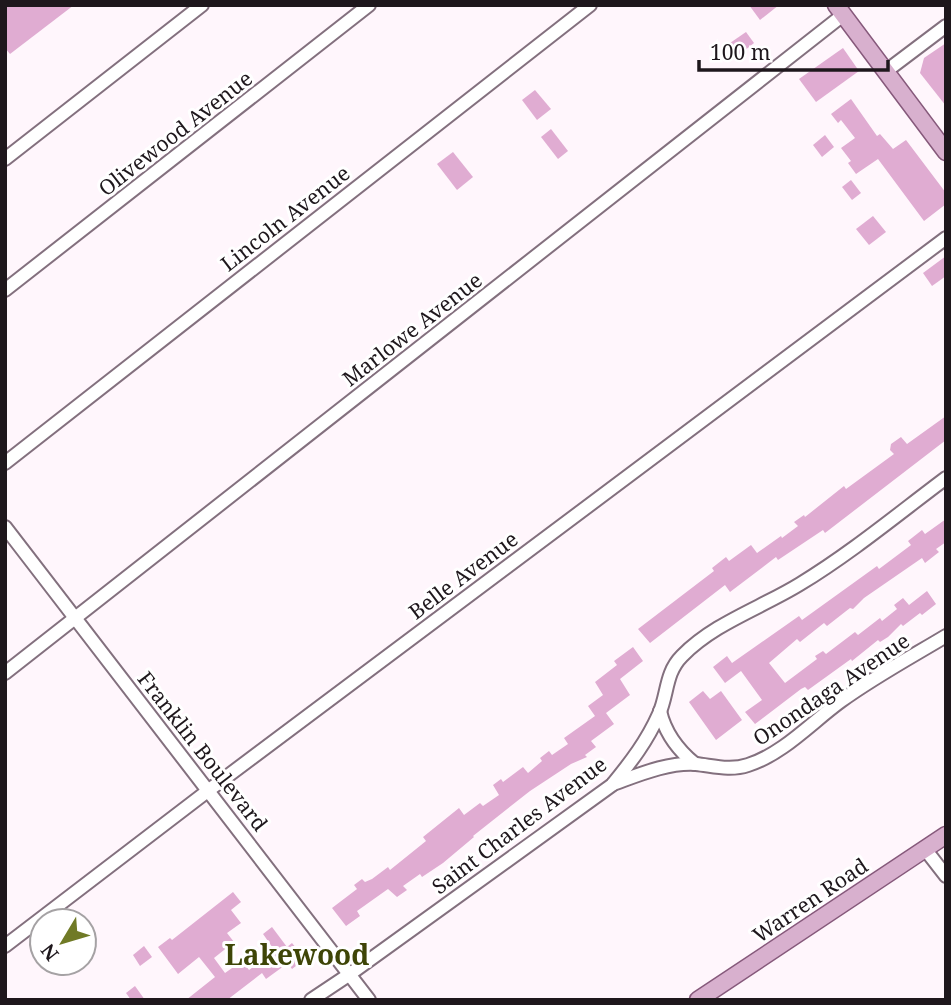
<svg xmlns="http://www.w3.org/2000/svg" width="951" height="1005" font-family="'Noto Serif',serif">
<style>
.building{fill:#e0acd2}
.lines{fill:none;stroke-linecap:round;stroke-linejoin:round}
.minor-casing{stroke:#83707e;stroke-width:16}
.major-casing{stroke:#86597b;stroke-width:19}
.minor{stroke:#fff;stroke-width:12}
.major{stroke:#d8b0ce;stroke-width:16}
.labels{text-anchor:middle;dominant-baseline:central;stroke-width:6;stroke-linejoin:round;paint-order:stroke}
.street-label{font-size:21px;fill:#1e171c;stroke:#fff}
.district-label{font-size:28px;font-weight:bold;fill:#3e4507;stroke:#fff}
</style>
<rect width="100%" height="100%" fill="#fff6fc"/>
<g class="building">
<path d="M5,5H74L10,54L5,48Z"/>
<path d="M749,5H779L760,20Z"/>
<path d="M746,32L754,43L739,55L730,43Z"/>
<path d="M946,43V106L920,73L924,58Z"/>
<path d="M843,48L859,71L816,102L799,79Z"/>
<path d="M535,90L551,109L537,120L522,100Z"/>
<path d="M851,99L877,136L880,134L893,149L906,140L946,193V204L924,221L878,159L856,174L848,163L851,161L841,148L855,138L841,120L838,123L831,114Z"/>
<path d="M551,129L568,151L558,159L541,137Z"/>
<path d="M825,135L834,147L822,157L813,145Z"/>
<path d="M453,152L473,177L457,190L437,164Z"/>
<path d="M851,180L861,193L852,200L842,187Z"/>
<path d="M873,216L886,232L869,245L856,229Z"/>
<path d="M946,256V276L932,286L923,273Z"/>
<path d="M946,416V440L825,533L823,530L778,560L776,557L730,592L725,585L650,643L638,629L714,571L712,568L726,557L729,561L751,545L757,553L781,536L782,538L798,526L794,522L804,515L805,517L844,486L846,489L894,454L890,450L891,444L901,437L907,444Z"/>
<path d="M946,519V542L936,549L939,552L925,563L922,558L864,598L853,609L850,608L827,626L824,623L800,642L797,639L769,663L785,683L817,659L815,656L823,651L826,654L855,632L858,635L880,618L882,621L897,609L894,605L903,598L909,605L927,591L936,604L922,615L920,613L903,626L901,624L888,637L880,642L878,640L852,661L851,659L808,690L805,687L801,689L755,724L745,712L762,700L741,671L725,683L713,667L727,656L732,663L799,616L802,620L877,566L879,569L911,545L908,541L922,530L925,534Z"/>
<path d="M633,647L643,661L620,679L630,695L606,713L614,724L591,741L596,747L585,755L587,757L571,764L530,791L473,836L474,837L443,863L422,877L420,874L403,886L407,890L397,897L388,889L357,911L360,916L346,926L332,908L357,889L354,885L362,879L365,882L372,879L388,867L390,870L426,841L423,837L459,808L464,815L480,803L483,806L499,795L493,785L501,779L503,782L523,767L528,773L542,761L540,758L549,751L552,755L568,744L564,738L595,716L588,706L603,695L595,682L617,665L614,661Z"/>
<path d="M703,691L710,699L721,691L742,720L716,740L689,702Z"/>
<path d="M233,892L241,902L231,910L241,923L227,933L234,942L214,958L225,973L242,961L249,970L275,951L263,934L272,927L287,947L292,943L305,959L292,969L288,963L266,979L262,973L227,1000H186L215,977L199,957L178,974L158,947L170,938L172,940Z"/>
<path d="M144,946L152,957L140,966L133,955Z"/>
<path d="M135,986L145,1000H131L126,993Z"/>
</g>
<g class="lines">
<g class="minor-casing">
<g id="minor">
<path d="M885,72L946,26"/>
<path d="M5,159L202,5"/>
<path d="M5,290L369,5"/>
<path d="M5,463L590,5"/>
<path d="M5,527L369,1000"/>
<path d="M5,673L843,15"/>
<path d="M660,711C665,733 678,750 695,764"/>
<path d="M613,784C638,775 668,762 696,764C714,766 730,771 748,765C783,754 812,722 841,701C874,677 911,657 946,636"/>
<path d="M925,849L946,876"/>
<path d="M5,946L209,790L946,238"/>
<path d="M311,1000L350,974L612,785C631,762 647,741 659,714C668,694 665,673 682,656C714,623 761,608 800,584C851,553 898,514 946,478"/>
</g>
</g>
<g class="major-casing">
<g id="major">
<path d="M836,5L946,152"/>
<path d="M698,1000L946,835"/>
</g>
</g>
<use href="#minor" class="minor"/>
<use href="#major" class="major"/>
</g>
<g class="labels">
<g class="street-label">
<text transform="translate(175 133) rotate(-38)">Olivewood Avenue</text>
<text transform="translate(285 218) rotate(-38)">Lincoln Avenue</text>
<text transform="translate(412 329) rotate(-38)">Marlowe Avenue</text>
<text transform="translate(463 575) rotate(-37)">Belle Avenue</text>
<text transform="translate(831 689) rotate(-34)">Onondaga Avenue</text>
<text transform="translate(203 751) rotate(52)">Franklin Boulevard</text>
<text transform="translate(519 825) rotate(-37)">Saint Charles Avenue</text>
<text transform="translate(810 900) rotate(-34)">Warren Road</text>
</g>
<g class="district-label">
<text x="297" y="954">Lakewood</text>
</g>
</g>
<rect width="951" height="1005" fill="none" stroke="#1e171c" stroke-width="14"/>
<g transform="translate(63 942) rotate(232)"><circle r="33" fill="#ffffff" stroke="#a5a2a4" stroke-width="2"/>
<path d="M0-5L12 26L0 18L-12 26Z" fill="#707a26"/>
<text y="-10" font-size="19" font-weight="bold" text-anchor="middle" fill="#1e171c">N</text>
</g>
<path d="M699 60v10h189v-10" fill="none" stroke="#1e171c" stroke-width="3.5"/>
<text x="710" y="60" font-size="21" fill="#1e171c" stroke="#ffffff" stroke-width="5" paint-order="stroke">100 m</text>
</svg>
